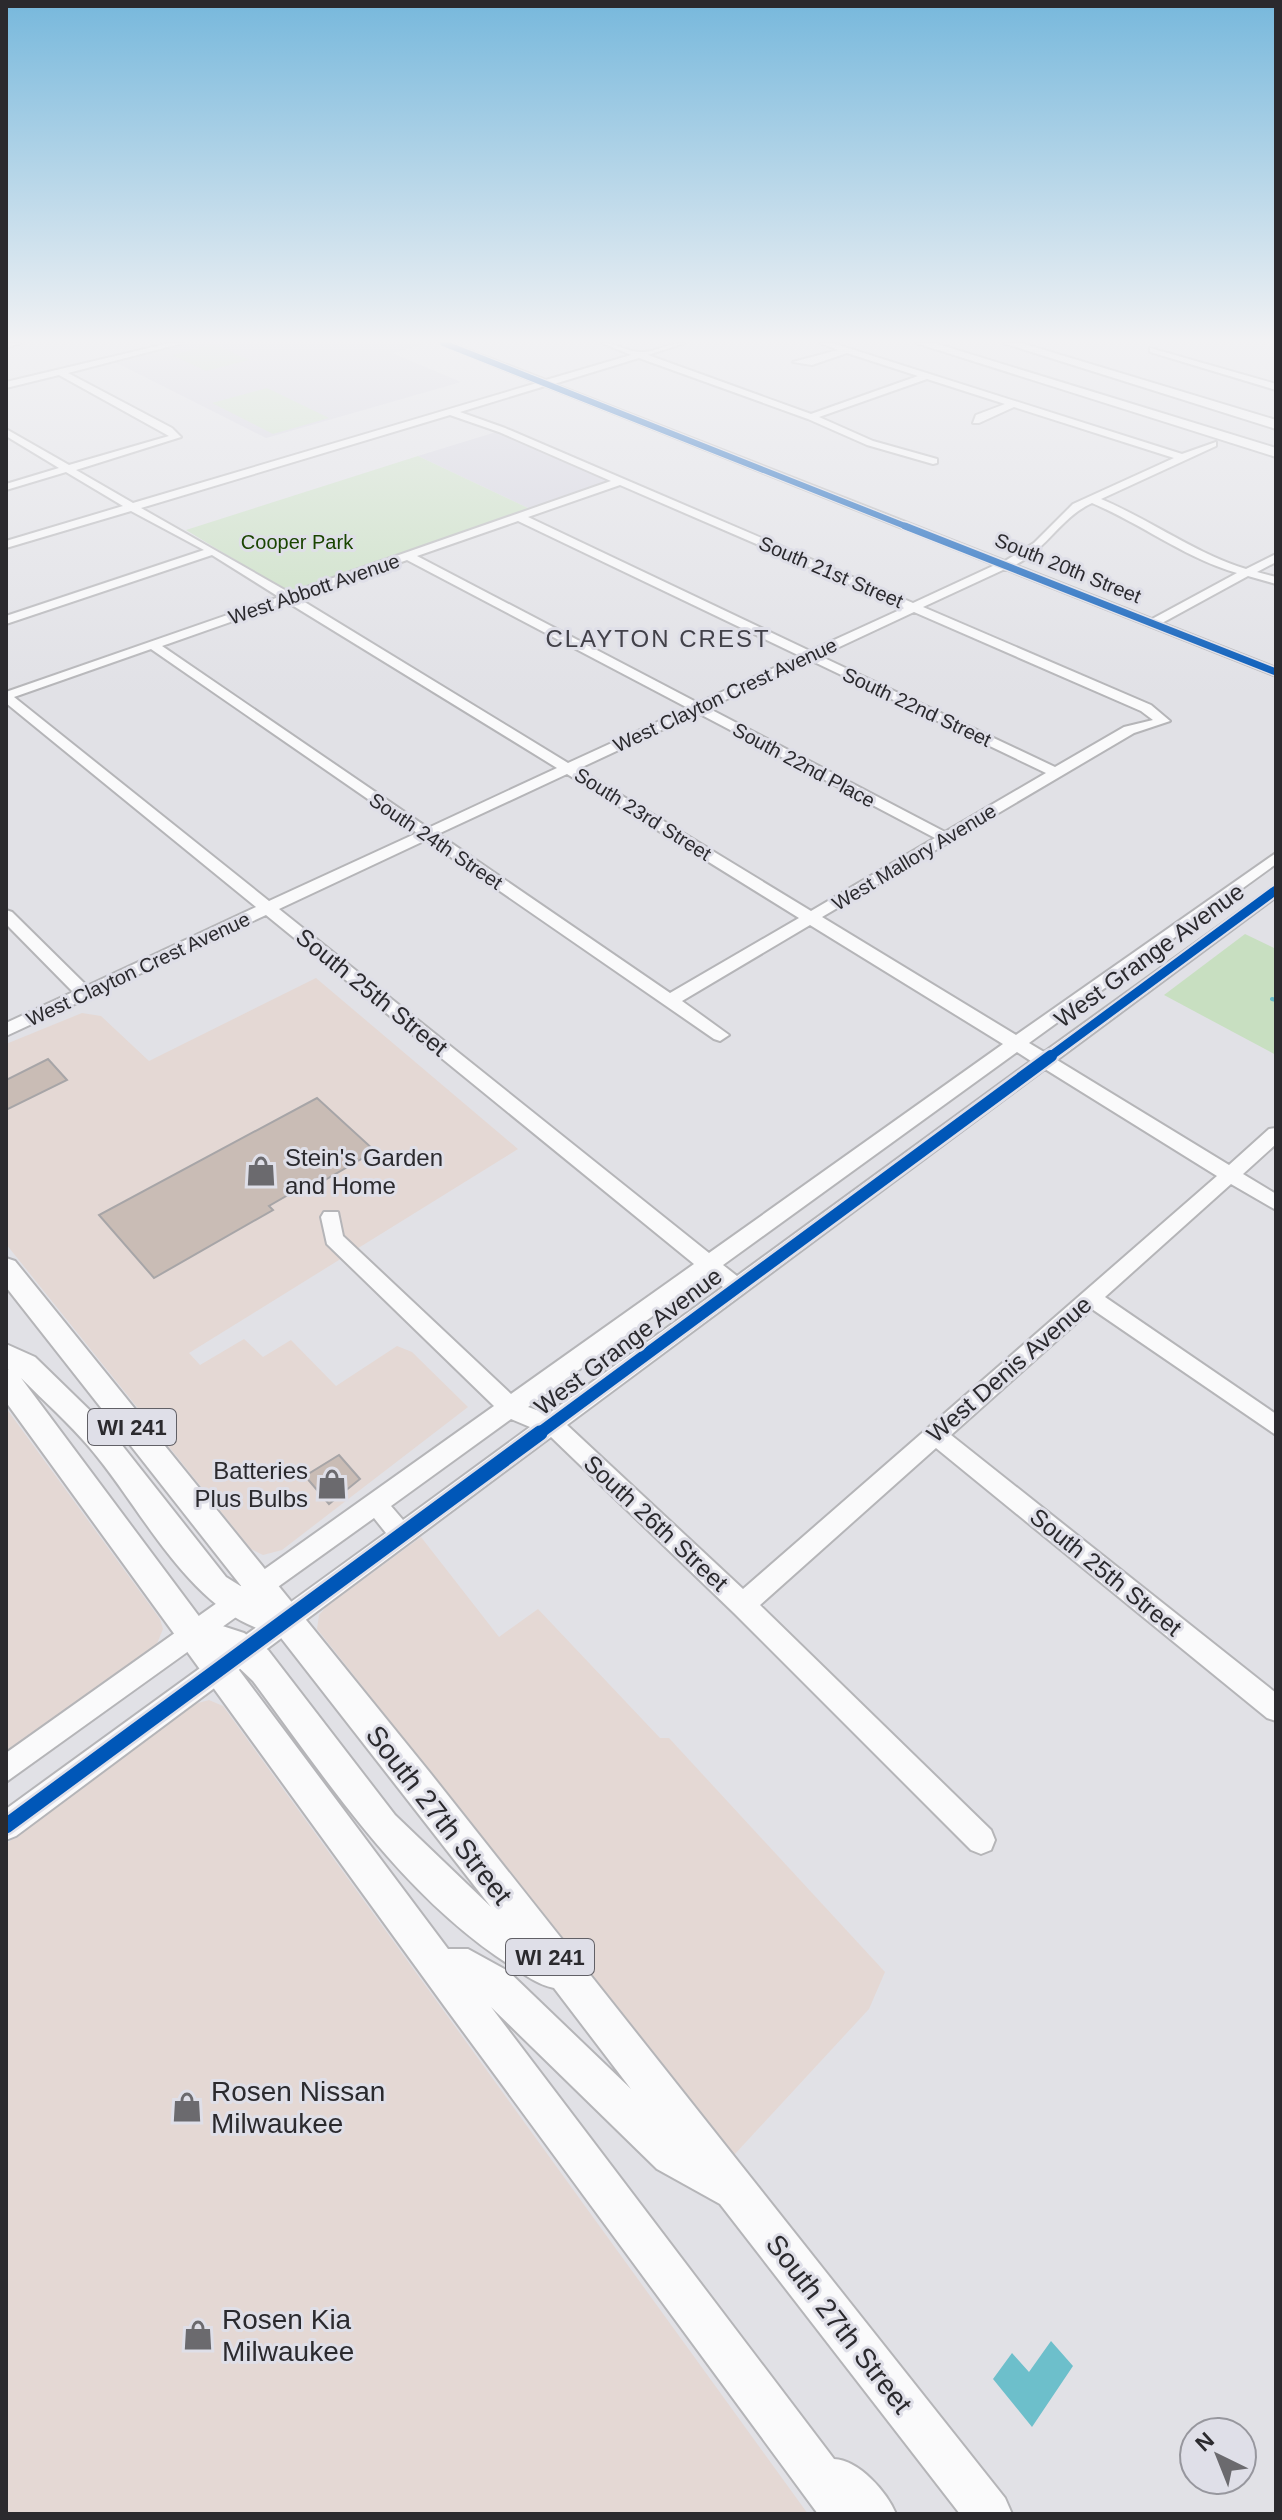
<svg xmlns="http://www.w3.org/2000/svg" width="1282" height="2520" font-family="Arial,sans-serif">
<style>
.commercial{fill:#e4d8d4}
.built{fill:#d3d2de}
.green{fill:#c8dfc1}
.water{fill:#6dbfcb}
.lines{fill:none;stroke-linecap:round;stroke-linejoin:round}
.stream{stroke:#6dbfcb;stroke-width:4}
.building{fill:#c9bcb5;stroke:#a7a5a7;stroke-width:2}
.minor-casing{stroke:#b5b5b8;stroke-width:4}
.major-casing{stroke:#b5b5b8;stroke-width:4}
.highway-casing{stroke:#b5b5b8;stroke-width:4}
.minor{fill:#fafafb;fill-rule:evenodd}
.major{fill:#fafafb;fill-rule:evenodd}
.highway{fill:#fafafb;fill-rule:evenodd}
.cycleway-far4-casing{stroke:#dfdfe8;stroke-width:8}
.cycleway-far3-casing{stroke:#dfdfe8;stroke-width:10}
.cycleway-far2-casing{stroke:#dfdfe8;stroke-width:13}
.cycleway-far1-casing{stroke:#dfdfe8;stroke-width:17}
.cycleway-casing{stroke:#dfdfe8;stroke-width:20}
.cycleway-far4{stroke:#0057b8;stroke-width:6}
.cycleway-far3{stroke:#0057b8;stroke-width:7}
.cycleway-far2{stroke:#0057b8;stroke-width:9}
.cycleway-far1{stroke:#0057b8;stroke-width:12}
.cycleway{stroke:#0057b8;stroke-width:15}
.labels{text-anchor:middle;dominant-baseline:central;stroke-width:6;stroke-linejoin:round;paint-order:stroke}
.far-park-label{font-size:20px;fill:#1a4500;stroke:#dfdfe8}
.far-street-label{font-size:20px;fill:#2b2a2e;stroke:#dfdfe8}
.shield{fill:#dfdfe8;stroke:#616066;stroke-width:2}
.shield-label{font-size:22px;font-weight:bold;fill:#2b2a2e}
.far-quarter-label{font-size:24px;letter-spacing:2px;fill:#424149;stroke:#dfdfe8}
.street-label{font-size:24px;fill:#2b2a2e;stroke:#dfdfe8}
.poi-label{font-size:24px;fill:#2b2a2e;stroke:#dfdfe8;text-anchor:start}
.near-street-label{font-size:28px;fill:#2b2a2e;stroke:#dfdfe8}
.near-poi-label{font-size:28px;fill:#2b2a2e;stroke:#dfdfe8;text-anchor:start}
</style>
<rect width="100%" height="100%" fill="#e1e1e6"/>
<g class="commercial">
<path d="M316,978L518,1149L189,1353L200,1365L244,1339L263,1357L291,1340L336,1386L397,1346L412,1352L468,1407L282,1550L263,1555L251,1549L6,1244V1044L82,1013L101,1016L149,1061Z"/>
<path d="M6,1408L160,1619L163,1629L156,1646L145,1655L6,1755Z"/>
<path d="M421,1537L499,1637L538,1609L660,1738H669L885,1972L869,2009L734,2155L317,1629L319,1615L326,1607Z"/>
<path d="M209,1700L223,1706L808,2514H6V1844L191,1705Z"/>
</g>
<g class="built">
<path d="M189,343H430L392,353L461,382L266,438L113,361Z"/>
<path d="M496,432L609,481L530,509L418,456Z"/>
</g>
<g class="green">
<path d="M214,344L249,360L206,371L172,355Z"/>
<path d="M267,388L329,418L273,434L212,403Z"/>
<path d="M418,456L530,509L289,593L186,530Z"/>
<path d="M1245,934L1276,949V1055L1164,995Z"/>
</g>
<path class="water" d="M1051,2341L1073,2366L1032,2427L993,2379L1012,2353L1029,2372Z"/>
<g class="lines">
<path class="stream" d="M1272,999L1276,1000"/>
</g>
<g class="building">
<path d="M48,1059L67,1080L6,1110V1080Z"/>
<path d="M317,1098L375,1151L299,1195L295,1191L269,1206L273,1210L154,1278L99,1215Z"/>
<path d="M339,1455L360,1479L329,1504L305,1476Z"/>
</g>
<g class="lines">
<g class="minor-casing">
<g id="minor">
<path d="M6,343H20L6,348Z"/>
<path d="M170,343H183L68,373L172,428L181,437L76,470L133,503L537,383L439,343H450L546,380L631,355L602,343C616,343 627,352 640,352C654,353 669,343 684,343L648,355L811,414L918,376L847,353L812,365L793,362L838,350L820,343H832L1182,454L1216,442V446L1101,499C1151,520 1194,553 1246,569L1276,554V562L1257,572L1276,577V584L1248,576L1162,623L1276,668V676L1005,569L923,607L1151,705L1170,721L1134,733L822,917L1016,1035L1276,853V864L1029,1043L1044,1052L1276,885V897L1057,1060L1229,1165L1269,1129L1276,1128V1144L1243,1174L1276,1194V1210L1231,1184L1105,1297L1276,1414V1435L1092,1309L951,1435L1276,1693V1721L1267,1718L936,1448L760,1605L991,1830L995,1840L991,1850L981,1854L971,1850L734,1613L551,1437L16,1836L6,1840V1809L386,1533L374,1518L6,1782V1753L494,1406L327,1244L321,1217L324,1212H338L343,1236L511,1394L694,1264L266,915L6,1036V1023L73,992L6,924V910L12,912L87,986L256,907L6,703V692L279,597L212,555L6,624V616L204,550L131,511L6,548V541L123,506L66,472L6,490V484L59,468L6,436V429L69,465L169,436L59,375L6,388V382ZM639,358L808,419L867,445L933,464L937,463V459L873,441L819,417L927,379L1005,404L976,415L973,423H979L1014,407L1174,458L1073,504L1034,543L1005,561L554,384ZM545,386L995,565L913,603L505,428L460,412ZM450,415L499,432L611,481L290,593L141,508ZM620,485L904,608L810,651L528,517ZM1092,503C1142,524 1185,558 1237,573L1152,619L1015,565C1046,550 1061,517 1092,503ZM518,521L800,656L698,703L417,556ZM407,560L688,708L568,763L298,598ZM287,602L557,768L428,828L162,646ZM914,612L1141,711L1153,720L1124,727L1055,767L820,656ZM151,649L417,833L269,901L14,697ZM810,660L1046,773L945,832L708,708ZM698,713L935,838L811,911L578,769ZM567,774L799,918L670,993L438,834ZM426,840L714,1039L720,1041L729,1035L682,1001L810,925L1003,1044L709,1253L279,909ZM1017,1052L1031,1061L737,1276L723,1265ZM1045,1069L1217,1176L743,1589L567,1425ZM709,1275L723,1287L548,1414L528,1407ZM511,1419L530,1427L403,1520L391,1506Z"/>
<path d="M1150,348L1276,384V390L1150,352Z"/>
</g>
</g>
<g class="major-casing">
<path id="major" d="M6,1258L15,1261L431,1774L1005,2498L1012,2514H960L720,2204L657,2169L491,2007L834,2459C859,2460 887,2492 896,2514H818L445,2007L6,1402V1369L9,1370L6,1368V1344L35,1357L110,1430L226,1577L242,1587L6,1287ZM21,1378C44,1401 69,1423 90,1448C144,1511 192,1618 278,1634L491,1907L395,1815L268,1650L244,1633L201,1619ZM233,1662L253,1681C329,1783 402,1896 511,1966C524,1974 538,1985 554,1988L631,2089L508,1971L468,1949H448Z"/>
</g>
<g class="highway-casing">
<g id="highway">
<path d="M916,343H934L1276,448V457Z"/>
<path d="M1003,343H1021L1276,420V429Z"/>
</g>
</g>
<use href="#minor" class="minor"/>
<use href="#major" class="major"/>
<use href="#highway" class="highway"/>
<g class="cycleway-far4-casing">
<path id="cycleway-far4" d="M443,343L910,528"/>
</g>
<g class="cycleway-far3-casing">
<path id="cycleway-far3" d="M905,526L1276,672"/>
</g>
<g class="cycleway-far2-casing">
<path id="cycleway-far2" d="M1048,1058L1276,890"/>
</g>
<g class="cycleway-far1-casing">
<path id="cycleway-far1" d="M537,1435L1051,1056"/>
</g>
<g class="cycleway-casing">
<path id="cycleway" d="M6,1826L540,1433"/>
</g>
<use href="#cycleway-far4" class="cycleway-far4"/>
<use href="#cycleway-far3" class="cycleway-far3"/>
<use href="#cycleway-far2" class="cycleway-far2"/>
<use href="#cycleway-far1" class="cycleway-far1"/>
<use href="#cycleway" class="cycleway"/>
</g>
<linearGradient id="sky" x2="0" y2="1"><stop stop-color="#77b8dc"/><stop offset="0.49" stop-color="#f2f2f4"/><stop offset="1" stop-color="#f2f2f4" stop-opacity="0"/></linearGradient>
<rect width="1282" height="696" fill="url(#sky)"/>
<defs>
<g id="shop-bare" transform="scale(2.4)"><path d="M-5-2.5h2.3a2.7 3.5 0 0 1 5.4 0H5L5.5 6h-11ZM-1.5-2.5h3a1.5 2.3 0 0 0-3 0Z" fill="#6b6a6e" stroke="#dfdfe8" stroke-width="2.5" paint-order="stroke"/></g>
</defs>
<g fill-rule="evenodd">
<use href="#shop-bare" x="261" y="1171"/>
<use href="#shop-bare" x="332" y="1484"/>
<use href="#shop-bare" x="187" y="2107"/>
<use href="#shop-bare" x="198" y="2335"/>
</g>
<g class="labels">
<g class="far-park-label">
<text x="297" y="542">Cooper Park</text>
</g>
<g class="far-street-label">
<text transform="translate(1068 568) rotate(22)">South 20th Street</text>
<text transform="translate(831 572) rotate(23)">South 21st Street</text>
<text transform="translate(314 589) rotate(-19)">West Abbott Avenue</text>
<text transform="translate(725 695) rotate(-25)">West Clayton Crest Avenue</text>
<text transform="translate(917 707) rotate(25)">South 22nd Street</text>
<text transform="translate(804 765) rotate(28)">South 22nd Place</text>
<text transform="translate(643 814) rotate(32)">South 23rd Street</text>
<text transform="translate(436 841) rotate(34)">South 24th Street</text>
<text transform="translate(914 857) rotate(-31)">West Mallory Avenue</text>
<text transform="translate(138 969) rotate(-25)">West Clayton Crest Avenue</text>
</g>
<g class="shield">
<rect x="88" y="1409" width="88" height="36" rx="6"/>
<rect x="506" y="1939" width="88" height="36" rx="6"/>
</g>
<g class="shield-label">
<text x="132" y="1427">WI 241</text>
<text x="550" y="1957">WI 241</text>
</g>
<g class="far-quarter-label">
<text x="658" y="638">CLAYTON CREST</text>
</g>
<g class="street-label">
<text transform="translate(1149 955) rotate(-36)">West Grange Avenue</text>
<text transform="translate(372 992) rotate(39)">South 25th Street</text>
<text transform="translate(628 1341) rotate(-37)">West Grange Avenue</text>
<text transform="translate(1009 1369) rotate(-41)">West Denis Avenue</text>
<text transform="translate(656 1523) rotate(43)">South 26th Street</text>
<text transform="translate(1106 1572) rotate(39)">South 25th Street</text>
</g>
<g class="poi-label">
<text x="285" y="1157">Stein's Garden<tspan x="285" dy="28">and Home</tspan></text>
<text x="308" y="1470" text-anchor="end">Batteries<tspan x="308" dy="28">Plus Bulbs</tspan></text>
</g>
<g class="near-street-label">
<text transform="translate(439 1815) rotate(52)">South 27th Street</text>
<text transform="translate(839 2324) rotate(52)">South 27th Street</text>
</g>
<g class="near-poi-label">
<text x="211" y="2091">Rosen Nissan<tspan x="211" dy="32">Milwaukee</tspan></text>
<text x="222" y="2319">Rosen Kia<tspan x="222" dy="32">Milwaukee</tspan></text>
</g>
</g>
<rect width="1282" height="2520" fill="none" stroke="#2b2a2e" stroke-width="16"/>
<g transform="translate(1218 2456) rotate(317)"><circle r="38" fill="#dfdfe8" stroke="#97979e" stroke-width="2"/>
<path d="M0-6L14 30L0 20L-14 30Z" fill="#6b6a6e"/>
<text y="-12" font-size="22" font-weight="bold" text-anchor="middle" fill="#2b2a2e">N</text>
</g>
</svg>
